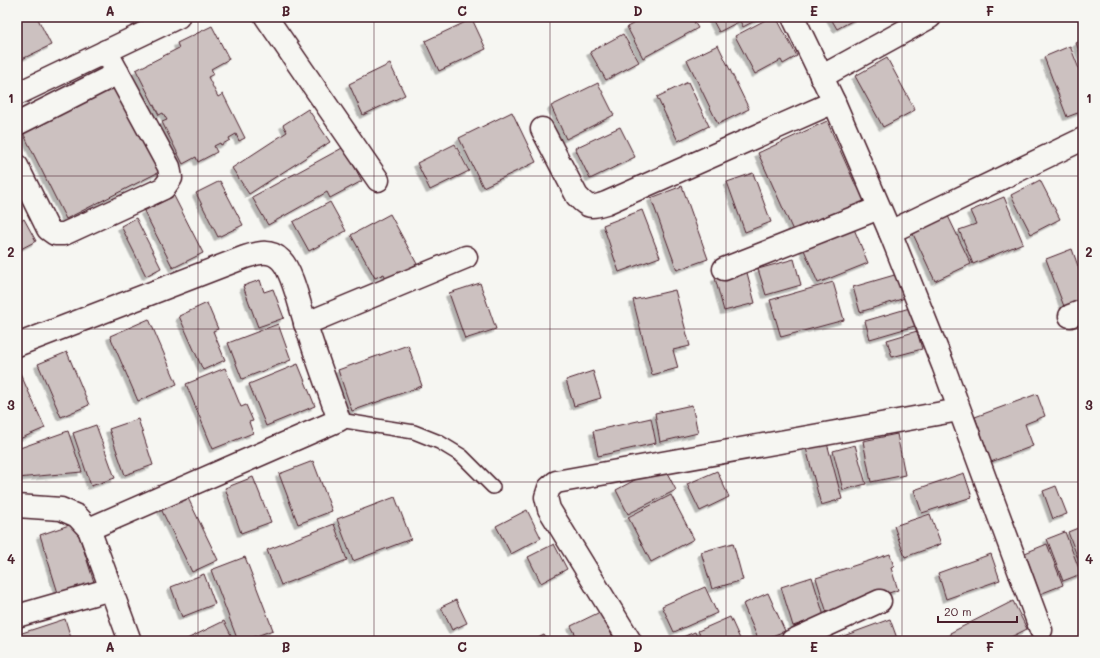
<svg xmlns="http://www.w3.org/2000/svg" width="1100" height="658" font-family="Mali,sans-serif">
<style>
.building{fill:#ccc1c0;stroke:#4a1f2b;filter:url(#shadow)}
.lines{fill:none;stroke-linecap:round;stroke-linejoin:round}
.lane-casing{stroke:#4a1f2b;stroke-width:16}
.street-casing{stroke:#4a1f2b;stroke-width:25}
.secondary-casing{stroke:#4a1f2b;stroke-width:25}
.lane{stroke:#f6f6f2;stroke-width:13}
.street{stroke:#f6f6f2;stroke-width:22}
.secondary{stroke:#f6f6f2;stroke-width:22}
.grid{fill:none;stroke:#4a1f2b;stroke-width:1;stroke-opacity:0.55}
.neatline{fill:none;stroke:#4a1f2b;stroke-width:1.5}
.grid-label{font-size:13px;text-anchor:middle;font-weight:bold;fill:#4a1f2b}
</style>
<defs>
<filter id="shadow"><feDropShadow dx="-3.5" dy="3.5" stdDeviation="0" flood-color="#0004"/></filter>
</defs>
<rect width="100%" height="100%" fill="#f6f6f2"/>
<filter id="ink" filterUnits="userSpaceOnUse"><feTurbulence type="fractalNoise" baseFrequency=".025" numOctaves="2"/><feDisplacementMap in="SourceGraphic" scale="8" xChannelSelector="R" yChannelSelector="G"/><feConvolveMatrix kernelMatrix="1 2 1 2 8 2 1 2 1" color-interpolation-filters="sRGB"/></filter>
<g filter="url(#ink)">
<g class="building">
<path d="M17,17H37L51,45L18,61L17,58Z"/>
<path d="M646,17H691L698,28L643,58L627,27Z"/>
<path d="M711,17H762L743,27L740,21L719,32Z"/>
<path d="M771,17H776L797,56L783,64L781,60L755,74L735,36Z"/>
<path d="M830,17H859L837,29Z"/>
<path d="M472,19L486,49L439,71L425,41Z"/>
<path d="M212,26L229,59L211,69L214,74L208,77L218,97L223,94L245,138L239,141L236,134L229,138L230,140L221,145L220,143L214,146L217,152L198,162L196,157L183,164L162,122L167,120L163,113L159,115L136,70L179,48L177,43Z"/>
<path d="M623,34L639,62L606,80L590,52Z"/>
<path d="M1083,40V61L1076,43Z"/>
<path d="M718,45L749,109L718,124L687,60Z"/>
<path d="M1070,46L1083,79V111L1067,117L1044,57Z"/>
<path d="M887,58L915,110L883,127L855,76Z"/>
<path d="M390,64L405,95L363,115L349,84Z"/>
<path d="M688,82L709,126L678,141L657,97Z"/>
<path d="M117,83L161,171L66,219L22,131Z"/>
<path d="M598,83L614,115L566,139L551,106Z"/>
<path d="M308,109L330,142L249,194L232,168L287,132L283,125Z"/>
<path d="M512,112L536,162L483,187L459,138Z"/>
<path d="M827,121L856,186L863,183L871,200L795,235L758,153Z"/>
<path d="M620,127L635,157L590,179L575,148Z"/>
<path d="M455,144L469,171L430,190L417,163Z"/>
<path d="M344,147L362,181L330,198L327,192L268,225L252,197Z"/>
<path d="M753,173L771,222L745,232L727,182Z"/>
<path d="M1040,180L1060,219L1031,234L1011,195Z"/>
<path d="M220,181L243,225L218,237L196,193Z"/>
<path d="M682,186L708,259L677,270L651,198Z"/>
<path d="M174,196L203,253L173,268L144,211Z"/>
<path d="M1004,197L1023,243L973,264L959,230L976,224L970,211Z"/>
<path d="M330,202L346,231L309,251L293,222Z"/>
<path d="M642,210L660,257L619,272L603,225Z"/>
<path d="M390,214L417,264L387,280L384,274L375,278L351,235Z"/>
<path d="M948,216L971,264L935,281L913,234Z"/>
<path d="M136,218L161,268L146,276L121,226Z"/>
<path d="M24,219L36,241L19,250L17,246V221L18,223Z"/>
<path d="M852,224L868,263L818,283L802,245Z"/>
<path d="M1072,249L1083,280V303L1065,309L1046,259Z"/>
<path d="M794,259L801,285L766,295L758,269Z"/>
<path d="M746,269L755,303L724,311L715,278Z"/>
<path d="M898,274L905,298L860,312L853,287Z"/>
<path d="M260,280L264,292L273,289L284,318L258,327L243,286Z"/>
<path d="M833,282L844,320L781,337L770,300Z"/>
<path d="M480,283L496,329L465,339L449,293Z"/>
<path d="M675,290L690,346L673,350L678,368L652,375L633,300Z"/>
<path d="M207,303L218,329L213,331L225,360L203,370L179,316Z"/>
<path d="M913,307L918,325L870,339L865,321Z"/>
<path d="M149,319L177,384L138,401L110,336Z"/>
<path d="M278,324L291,360L242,379L228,343Z"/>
<path d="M917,331L922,349L892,357L887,340Z"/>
<path d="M408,345L422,386L352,411L338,370Z"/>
<path d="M67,352L89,405L61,417L38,364Z"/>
<path d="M298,364L315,406L266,426L249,384Z"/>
<path d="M225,368L241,407L246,405L253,421L249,422L253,433L213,449L186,384Z"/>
<path d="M593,371L601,398L574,406L566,380Z"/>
<path d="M20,373L45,428L17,440V374Z"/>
<path d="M1037,394L1045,416L1025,424L1033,446L991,462L975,417Z"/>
<path d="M692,405L698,433L660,442L655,413Z"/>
<path d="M651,418L656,443L598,456L593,431Z"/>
<path d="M138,419L153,465L125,475L109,429Z"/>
<path d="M96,425L115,478L91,486L73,433Z"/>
<path d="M68,431L82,472L17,478V449Z"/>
<path d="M897,434L905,475L871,482L863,441Z"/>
<path d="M827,443L842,499L821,505L806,448Z"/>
<path d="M855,445L866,484L843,490L833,451Z"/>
<path d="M313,461L332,511L298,524L279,474Z"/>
<path d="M663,465L676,490L628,514L616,490Z"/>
<path d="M717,471L729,497L700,511L687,484Z"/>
<path d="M964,473L972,497L922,513L914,490Z"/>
<path d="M253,477L271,522L241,533L225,488Z"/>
<path d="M1056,486L1067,514L1053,519L1043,491Z"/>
<path d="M671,495L694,539L651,562L628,517Z"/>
<path d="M187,496L218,560L192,572L161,509Z"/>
<path d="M395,497L411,539L353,561L337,519Z"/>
<path d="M527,510L541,538L511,554L496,526Z"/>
<path d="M930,514L941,544L905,557L894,526Z"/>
<path d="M75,523L94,582L58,593L40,535Z"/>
<path d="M334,524L347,560L281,585L267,550Z"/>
<path d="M1083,526V572L1068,532Z"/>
<path d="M1065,532L1081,574L1063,581L1047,539Z"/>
<path d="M733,543L743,580L712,589L701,552Z"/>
<path d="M554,544L567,569L541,583L528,557Z"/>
<path d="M1047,544L1063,585L1040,594L1025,553Z"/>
<path d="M890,554L894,567L891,568L898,590L827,613L816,578Z"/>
<path d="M991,554L1000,580L946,599L938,573Z"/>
<path d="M245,557L273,630L243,641H238L211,570Z"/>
<path d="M204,574L215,604L182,617L171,587Z"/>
<path d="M812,577L824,616L793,626L781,587Z"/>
<path d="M705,587L717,613L674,632L662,606Z"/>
<path d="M768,593L785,631L759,641L743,604Z"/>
<path d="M456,600L467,623L452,630L441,607Z"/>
<path d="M1013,601L1027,629L1003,641H954L950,633Z"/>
<path d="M600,612L615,641H579L571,626Z"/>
<path d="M730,617L741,641H703L698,631Z"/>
<path d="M65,619L72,641H21L19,634Z"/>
<path d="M890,619L898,641H830Z"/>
<path d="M224,621L234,641H183Z"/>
<path d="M695,632L699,641H673Z"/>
<path d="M544,635L548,641H532Z"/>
</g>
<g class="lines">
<g class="lane-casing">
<path id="lane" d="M339,420L414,432L439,442L462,456L493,487"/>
</g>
<g class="street-casing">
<g id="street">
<path d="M266,17L378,180"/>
<path d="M793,17L834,102L890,232L943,365L1041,630"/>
<path d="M821,77L930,17"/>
<path d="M17,124L118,73"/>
<path d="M542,129L577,196C588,208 591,208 606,203L834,102"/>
<path d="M17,166L48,229L55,234H64L164,188L171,178L169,167L106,51"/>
<path d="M890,232L1083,139"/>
<path d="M724,269L879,208"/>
<path d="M1070,316L1083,311"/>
<path d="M305,324L466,257"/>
<path d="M17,345L245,257C258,253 270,249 281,260C293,272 300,308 306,325C316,357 328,388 339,420L89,529"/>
<path d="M17,616L111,589"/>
<path d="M630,641L549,509L546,497L549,488L556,482L959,410"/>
<path d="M792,641L880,601"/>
</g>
</g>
<g class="secondary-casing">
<g id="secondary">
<path d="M17,94L178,17"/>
<path d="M17,506L61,509L77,516L89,529L130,641"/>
</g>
</g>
<use href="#lane" class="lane"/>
<use href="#street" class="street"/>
<use href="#secondary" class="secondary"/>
</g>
</g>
<path class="grid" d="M198,17V641M374,17V641M550,17V641M726,17V641M902,17V641M17,176H1083M17,329H1083M17,482H1083"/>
<rect width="1100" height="658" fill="none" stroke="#f6f6f2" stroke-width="44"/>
<path d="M938 616v6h79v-6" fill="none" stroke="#4a1f2b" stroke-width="2"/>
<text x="944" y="616" font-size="12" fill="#4a1f2b" stroke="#f6f6f2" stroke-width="3" paint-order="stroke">20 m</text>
<rect x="22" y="22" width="1056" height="614" class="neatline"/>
<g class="grid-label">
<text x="110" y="16">A</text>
<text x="286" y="16">B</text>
<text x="462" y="16">C</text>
<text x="638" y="16">D</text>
<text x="814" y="16">E</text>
<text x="990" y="16">F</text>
<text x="11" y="103">1</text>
<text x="1089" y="103">1</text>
<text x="11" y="257">2</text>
<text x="1089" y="257">2</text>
<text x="11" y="410">3</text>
<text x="1089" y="410">3</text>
<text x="11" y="564">4</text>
<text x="1089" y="564">4</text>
<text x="110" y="652">A</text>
<text x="286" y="652">B</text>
<text x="462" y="652">C</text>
<text x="638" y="652">D</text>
<text x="814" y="652">E</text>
<text x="990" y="652">F</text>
</g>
</svg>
